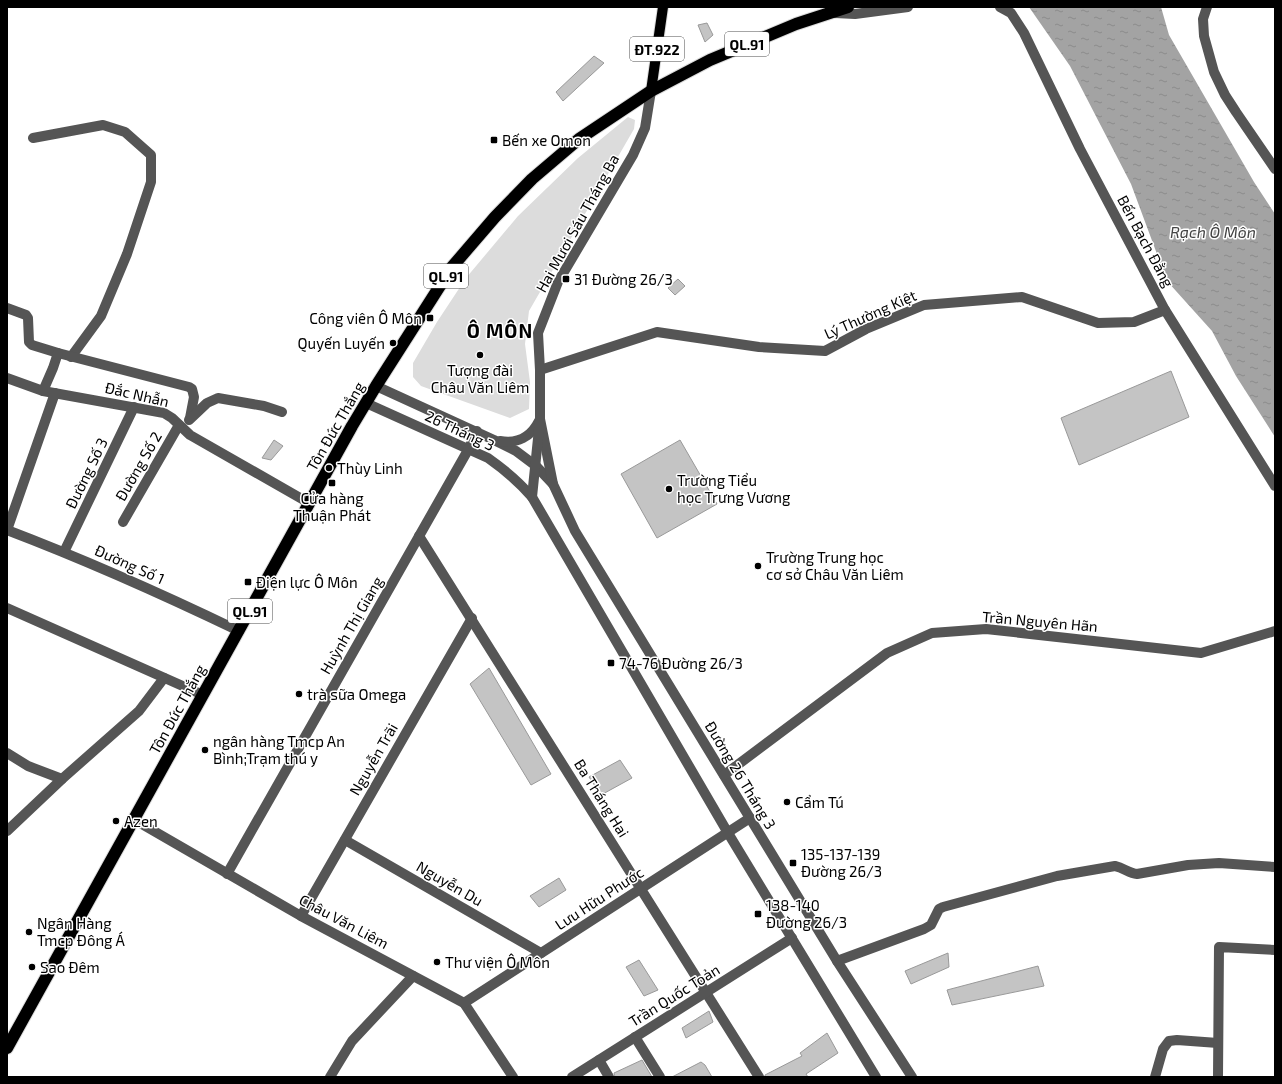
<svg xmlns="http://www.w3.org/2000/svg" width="1282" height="1084" font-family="'Exo 2',sans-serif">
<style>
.green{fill:#dcdcdc}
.water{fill:url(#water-ripples)}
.building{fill:#c4c4c4;stroke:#999}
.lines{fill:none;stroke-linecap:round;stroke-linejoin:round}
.major-casing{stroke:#dbdbdb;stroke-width:12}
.highway-casing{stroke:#dbdbdb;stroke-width:14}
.minor{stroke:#555;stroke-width:10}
.major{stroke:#000;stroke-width:10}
.highway{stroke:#000;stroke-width:12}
.poi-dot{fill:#000;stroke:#fff;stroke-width:1.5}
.labels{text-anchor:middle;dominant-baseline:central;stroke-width:3;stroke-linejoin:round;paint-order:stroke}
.shield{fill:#fff;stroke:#4c4c4c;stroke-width:1}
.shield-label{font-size:14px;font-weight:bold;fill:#000}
.poi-label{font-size:15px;fill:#000;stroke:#fff;text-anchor:start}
.street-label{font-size:15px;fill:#000;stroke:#fff}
.water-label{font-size:16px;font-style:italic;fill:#444;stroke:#fff}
.district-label{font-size:19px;font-weight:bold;letter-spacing:1px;fill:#000;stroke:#fff}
</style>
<defs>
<pattern id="water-ripples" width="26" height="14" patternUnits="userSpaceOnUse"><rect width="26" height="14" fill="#a3a3a3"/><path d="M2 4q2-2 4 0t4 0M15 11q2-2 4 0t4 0" fill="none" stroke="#8b8b8b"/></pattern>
</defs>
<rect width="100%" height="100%" fill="#fff"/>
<path class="green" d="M628,117L635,120L634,129L529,311L525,344L530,382L529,409L510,418L421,386L413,377V363L437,322L466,278L518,216L578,158Z"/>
<path class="water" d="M1029,7H1161L1169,35L1254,182L1275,214V437L1236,376L1212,331L1167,281L1131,184L1070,66Z"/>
<g class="building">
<path d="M707,23L713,35L705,42L698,25Z"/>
<path d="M594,56L604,63L563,101L556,92Z"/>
<path d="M678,279L685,286L675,295L668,288Z"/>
<path d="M1171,371L1189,417L1079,465L1061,418Z"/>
<path d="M274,440L283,446L271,460L262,458Z"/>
<path d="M680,440L717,504L657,538L621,474Z"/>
<path d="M489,668L551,774L531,785L470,684Z"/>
<path d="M620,760L632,778L601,795L589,777Z"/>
<path d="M559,878L566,890L539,907L530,896Z"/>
<path d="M948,953L949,967L911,984L905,971Z"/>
<path d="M639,960L658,990L644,996L626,967Z"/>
<path d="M1038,966L1044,986L952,1005L947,990Z"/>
<path d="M709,1011L713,1022L686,1038L682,1028Z"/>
<path d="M827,1033L838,1053L806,1074L808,1077H765V1075L802,1056L800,1053Z"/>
<path d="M642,1060L652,1077H615L614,1073Z"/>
<path d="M701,1062L705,1065L712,1077H672Z"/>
</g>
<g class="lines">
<g class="major-casing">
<path id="major" d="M651,91L663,7"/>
</g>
<g class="highway-casing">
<path id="highway" d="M7,1048L352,426L376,386L452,267L495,217L532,179L579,139L651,91L710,60L796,24L848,7"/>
</g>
<g class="minor">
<path d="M1000,7L1011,13L1024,33L1080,149L1165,310L1275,486"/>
<path d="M1207,7L1203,19L1204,36L1214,72L1225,95L1236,112L1275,169"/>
<path d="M835,13L855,14L908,7"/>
<path d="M33,138L103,125L125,132L151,155V182L127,254L101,316L71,357"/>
<path d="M7,308L26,315L28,318L29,342L32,345L58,353L189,387L192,389L194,397L190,418"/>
<path d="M540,370L657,332L759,347L825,351L866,329L924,305L1022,297L1098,323L1134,322L1165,310"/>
<path d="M7,378L43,391L164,413L172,418L190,435L309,503"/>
<path d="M376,386L494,440L516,451L536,466L553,484"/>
<path d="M43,391L53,368L58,353"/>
<path d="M366,403L488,458C505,470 519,482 532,497L728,833L876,1077"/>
<path d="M540,419L553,484L575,531L837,961L912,1077"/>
<path d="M189,420L207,403L218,398L264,406L282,412"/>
<path d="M500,441C517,444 531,437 539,421"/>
<path d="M532,497L540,419V370L538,333L558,282L633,155L645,128L651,91"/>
<path d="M123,522L179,425"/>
<path d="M7,530C86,560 162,594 239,631"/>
<path d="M7,530L55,393"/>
<path d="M419,536L759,1077"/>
<path d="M64,552L134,407"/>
<path d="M7,608L203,695"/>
<path d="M7,753L28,766L62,779"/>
<path d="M724,775L887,653L932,633L986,629L1201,653L1275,631"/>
<path d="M133,819L301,916L464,1003L513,1077"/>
<path d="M7,831L62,779L139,711L164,678"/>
<path d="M345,840L541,953"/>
<path d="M227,874L468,450L477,431"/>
<path d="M301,916L472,618"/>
<path d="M837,961L924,929L931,925L939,909L943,907L1057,876L1115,866C1124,868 1129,873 1137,874L1188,865L1219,863L1275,867"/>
<path d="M464,1003L750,818"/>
<path d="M635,1037L660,1077"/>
<path d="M599,1060L609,1077"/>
<path d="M330,1077L352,1041L413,976"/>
<path d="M572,1077L792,938"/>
<path d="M1155,1077L1163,1049L1169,1041L1177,1040L1218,1043"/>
<path d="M1218,1077L1219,947L1275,950"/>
</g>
<use href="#major" class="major"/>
<use href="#highway" class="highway"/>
</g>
<g class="poi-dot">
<rect x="490" y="136" width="8" height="8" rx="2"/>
<rect x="562" y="275" width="8" height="8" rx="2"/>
<rect x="426" y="314" width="8" height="8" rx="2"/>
<circle cx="393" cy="343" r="4"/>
<circle cx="480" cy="355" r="4"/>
<circle cx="329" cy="468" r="4"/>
<rect x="328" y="479" width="8" height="8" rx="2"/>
<circle cx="669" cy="489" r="4"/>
<circle cx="758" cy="566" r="4"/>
<rect x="244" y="578" width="8" height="8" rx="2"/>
<rect x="607" y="659" width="8" height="8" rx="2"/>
<circle cx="299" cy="694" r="4"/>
<circle cx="205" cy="750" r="4"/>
<circle cx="787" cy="802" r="4"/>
<circle cx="116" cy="821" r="4"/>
<rect x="789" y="859" width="8" height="8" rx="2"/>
<rect x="754" y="910" width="8" height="8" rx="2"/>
<circle cx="29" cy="932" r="4"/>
<circle cx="437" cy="962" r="4"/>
<circle cx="32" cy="967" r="4"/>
</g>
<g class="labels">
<g class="shield">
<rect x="725" y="32" width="44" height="24" rx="3"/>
<rect x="630" y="37" width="54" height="24" rx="3"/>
<rect x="424" y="264" width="44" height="24" rx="3"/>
<rect x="228" y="599" width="44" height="24" rx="3"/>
</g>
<g class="shield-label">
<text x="747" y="44">QL.91</text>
<text x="657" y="49">ĐT.922</text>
<text x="446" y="276">QL.91</text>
<text x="250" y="611">QL.91</text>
</g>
<g class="poi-label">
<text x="502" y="140">Bến xe Omon</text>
<text x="574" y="279">31 Đường 26/3</text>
<text x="422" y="318" text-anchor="end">Công viên Ô Môn</text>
<text x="385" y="343" text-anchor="end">Quyến Luyến</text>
<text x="480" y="370" text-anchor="middle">Tượng đài<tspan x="480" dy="17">Châu Văn Liêm</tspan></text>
<text x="337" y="468">Thùy Linh</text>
<text x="677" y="480">Trường Tiểu<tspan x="677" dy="17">học Trưng Vương</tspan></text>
<text x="332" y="498" text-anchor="middle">Cửa hàng<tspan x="332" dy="17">Thuận Phát</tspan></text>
<text x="766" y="557">Trường Trung học<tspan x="766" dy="17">cơ sở Châu Văn Liêm</tspan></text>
<text x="256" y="582">Điện lực Ô Môn</text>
<text x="619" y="663">74-76 Đường 26/3</text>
<text x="307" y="694">trà sữa Omega</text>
<text x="213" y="741">ngân hàng Tmcp An<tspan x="213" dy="17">Bình;Trạm thú y</tspan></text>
<text x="795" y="802">Cẩm Tú</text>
<text x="124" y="821">Azen</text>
<text x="801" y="854">135-137-139<tspan x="801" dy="17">Đường 26/3</tspan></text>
<text x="766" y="905">138-140<tspan x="766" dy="17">Đường 26/3</tspan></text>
<text x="37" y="923">Ngân Hàng<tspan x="37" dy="17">Tmcp Đông Á</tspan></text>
<text x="445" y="962">Thư viện Ô Môn</text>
<text x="40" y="967">Sao Đêm</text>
</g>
<g class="street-label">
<text transform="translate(577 223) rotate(-61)">Hai Mươi Sáu Tháng Ba</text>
<text transform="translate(1146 241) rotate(62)">Bến Bạch Đằng</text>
<text transform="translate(870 314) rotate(-24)">Lý Thường Kiệt</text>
<text transform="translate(137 394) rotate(13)">Đắc Nhẫn</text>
<text transform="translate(335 426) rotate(-60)">Tôn Đức Thắng</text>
<text transform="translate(460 430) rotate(25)">26 Tháng 3</text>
<text transform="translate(138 466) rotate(-60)">Đường Số 2</text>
<text transform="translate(86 473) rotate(-64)">Đường Số 3</text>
<text transform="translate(130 564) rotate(24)">Đường Số 1</text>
<text transform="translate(1040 621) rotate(5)">Trần Nguyên Hãn</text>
<text transform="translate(351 625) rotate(-60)">Huỳnh Thị Giang</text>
<text transform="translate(177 709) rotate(-61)">Tôn Đức Thắng</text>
<text transform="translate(373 759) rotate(-60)">Nguyễn Trãi</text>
<text transform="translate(741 775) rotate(59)">Đường 26 Tháng 3</text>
<text transform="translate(602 798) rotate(58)">Ba Tháng Hai</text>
<text transform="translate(450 883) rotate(30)">Nguyễn Du</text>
<text transform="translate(599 898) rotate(-33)">Lưu Hữu Phước</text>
<text transform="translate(344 921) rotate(28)">Châu Văn Liêm</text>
<text transform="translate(674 995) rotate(-32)">Trần Quốc Toản</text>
</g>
<g class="water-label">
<text x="1213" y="231">Rạch Ô Môn</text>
</g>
<g class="district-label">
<text x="500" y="330">Ô MÔN</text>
</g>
</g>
<rect width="1282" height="1084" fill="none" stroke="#000000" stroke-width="16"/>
</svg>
